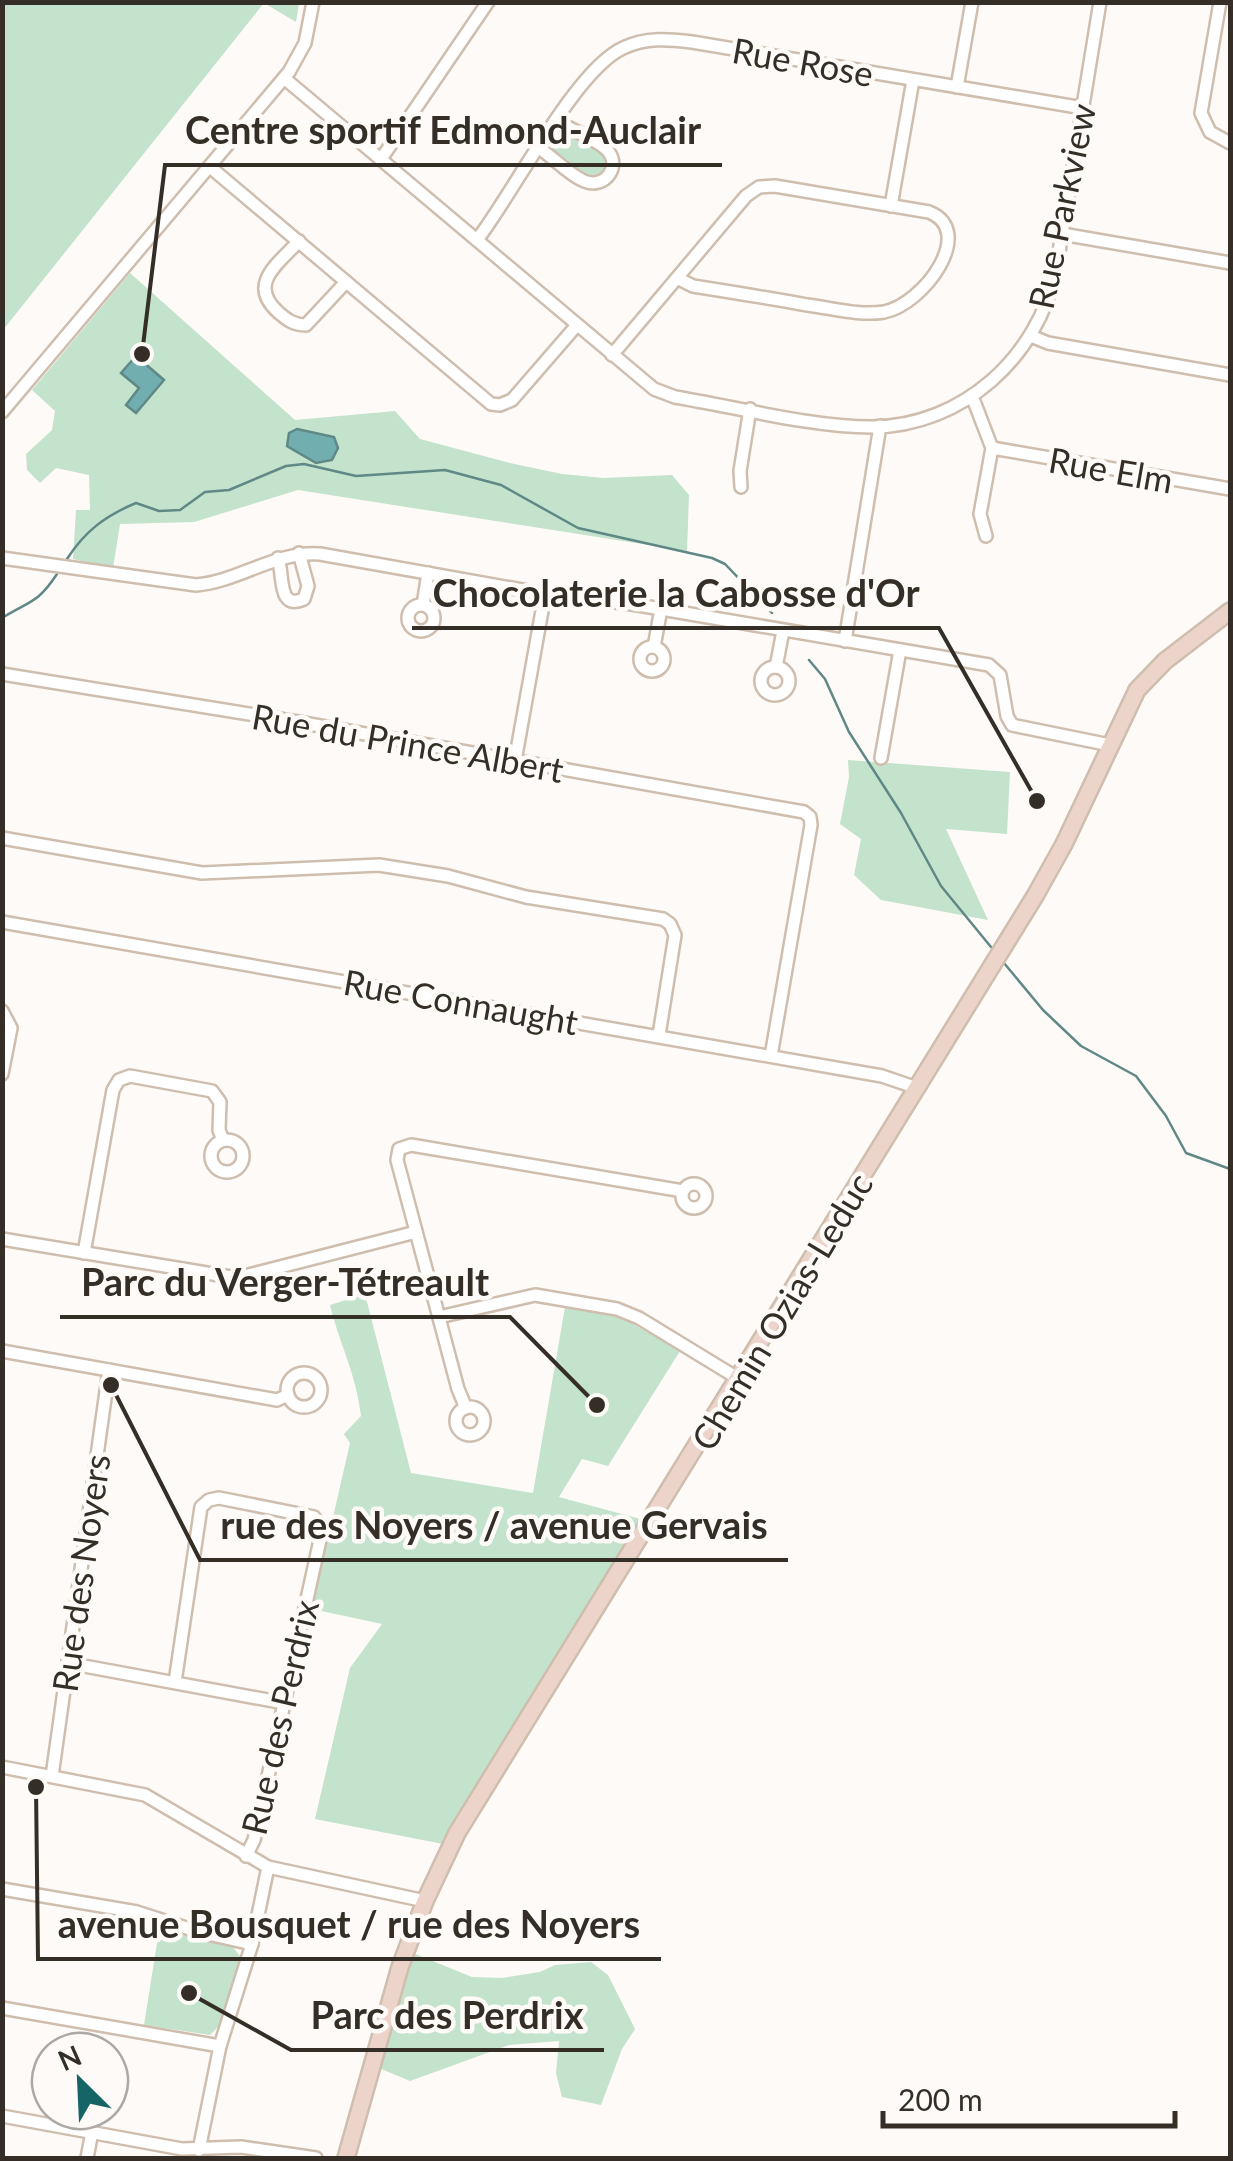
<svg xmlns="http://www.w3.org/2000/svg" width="1233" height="2161" font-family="Lato,sans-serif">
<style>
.green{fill:#c3e3cc}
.water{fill:#71aeaf;stroke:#5f8886;stroke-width:2.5}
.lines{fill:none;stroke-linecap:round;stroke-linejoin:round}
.stream{stroke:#5f8886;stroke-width:2.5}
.street-casing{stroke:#cfbeae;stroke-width:16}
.secondary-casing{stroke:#cfbeae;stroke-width:20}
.street{stroke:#fff;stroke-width:11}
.secondary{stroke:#edd4ca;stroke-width:15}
.labels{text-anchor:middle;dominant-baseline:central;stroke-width:9;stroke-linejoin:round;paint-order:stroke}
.street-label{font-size:35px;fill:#342e27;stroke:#fefaf7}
.leader{fill:none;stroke:#342e27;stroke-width:4}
.callout-dot{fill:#342e27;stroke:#fefaf7;stroke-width:4}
.callout-label{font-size:38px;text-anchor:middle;font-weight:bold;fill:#342e27;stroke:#fefaf7;stroke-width:9;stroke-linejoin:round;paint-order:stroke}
</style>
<rect width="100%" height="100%" fill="#fefaf7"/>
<g class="green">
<path d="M3,2L299,3L296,22L264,3L3,330Z"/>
<path d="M564,131L600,150L609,160L607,174L592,179L553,152L551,140L558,132Z"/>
<path d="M130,273L295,420L395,411L420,439L510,463L562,474L604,478L672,475L689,495L687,551L298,490L194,522L120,524L113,568L73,559L76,510H90L89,475L56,468L40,483L27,470L26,454L52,430L55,411L32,390Z"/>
<path d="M848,760L1010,772L1007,834L946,829L988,920L881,900L854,875L861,839L840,824L849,777Z"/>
<path d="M365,1294L411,1473L533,1493L565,1307L621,1317L680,1351L608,1466L582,1459L559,1497L644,1520L443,1844L315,1819L350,1668L382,1624L312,1609L350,1443L344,1434L361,1416C356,1373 340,1346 330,1305Z"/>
<path d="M160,1924L188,1936L232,1946L240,1956L219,2026L210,2035L144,2025Z"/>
<path d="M413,1953L472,1977L502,1978L540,1972L555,1965L591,1962L608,1975L635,2029L622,2049L601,2105L562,2097L556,2073L559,2041L509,2045L410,2081L379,2068Z"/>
</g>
<g class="water">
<path d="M136,356L164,380L136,413L126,405L139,388L121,373Z"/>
<path d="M297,429L334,437L338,448L332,460L316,463L287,446L289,433Z"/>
</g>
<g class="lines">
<g class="stream">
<path d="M67,559C85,531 105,516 136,503L159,511L180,510L205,492L229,490L286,466L304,464L356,476L445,470L501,485L578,528L712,558L725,564L772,613"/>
<path d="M2,618C31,600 37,604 57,574"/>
<path d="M809,660L825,679L849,732L901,813L941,886L991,947"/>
<path d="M1004,963L1043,1010L1081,1046L1136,1076L1166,1116L1186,1153L1230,1169"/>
</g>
<g class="street-casing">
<g id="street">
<path d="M1220,2L1201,113L1210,132L1230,143"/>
<path d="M284,78L654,389L675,397C736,407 811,427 872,427C963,426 1038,357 1056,270L1100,2"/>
<path d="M957,87L972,2"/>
<path d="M539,148C554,158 568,174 584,181C605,190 623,165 606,149C593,137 572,131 557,121"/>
<path d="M381,159L488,2"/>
<path d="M210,167L491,404L500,405L512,400L577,325"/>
<path d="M891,206L913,80"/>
<path d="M1062,234L1230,263"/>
<path d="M477,240C513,194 575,70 623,48C646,37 668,39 692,42L1083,108"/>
<path d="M299,241C278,264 247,284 278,312C287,320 294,325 306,325L346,282"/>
<path d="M1031,336L1048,343L1230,375"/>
<path d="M612,355L746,196L759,187L775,186L929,212C977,231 924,304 884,312C859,316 832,308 807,305C769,298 731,292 693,286L677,278"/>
<path d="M972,396L992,448L980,514L986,536"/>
<path d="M2,412L289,72L305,43L313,2"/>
<path d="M992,448L1230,489"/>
<path d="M741,487L740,471L750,409"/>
<path d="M2,558L196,585C240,581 275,551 320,554L545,594L632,604L989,665L1000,675L1007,716L1012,725L1110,745"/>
<path d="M278,558C284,575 277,611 304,599L308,586L299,553"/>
<circle cx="421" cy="618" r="13"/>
<path d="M423,605L428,573"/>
<path d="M845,641L880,426"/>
<circle cx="652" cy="659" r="12"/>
<path d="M654,647L661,609"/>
<path d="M776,667L783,631"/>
<circle cx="775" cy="681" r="14"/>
<path d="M2,674L298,722L804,812L810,817L811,825L771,1056"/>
<path d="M881,758L900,650"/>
<path d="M515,761L545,594"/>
<path d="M2,838L202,873L379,865L448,876L526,897L663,919L670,924L675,935L659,1035"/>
<path d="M2,922L882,1076L917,1088"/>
<path d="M2,1011L11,1028L2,1074"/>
<circle cx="227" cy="1156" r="16"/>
<circle cx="694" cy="1196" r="12"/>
<path d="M2,1239L237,1278L416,1232"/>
<path d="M84,1253L113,1090L119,1080L130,1076L212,1091L220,1102L219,1130L223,1140"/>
<path d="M439,1317L535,1295L617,1309L639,1318L739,1379"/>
<path d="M2,1351L277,1400L288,1395"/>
<circle cx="304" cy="1390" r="17"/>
<circle cx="470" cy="1421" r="14"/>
<path d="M466,1408L458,1389L397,1160L399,1149L411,1145L683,1191"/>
<path d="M68,1663L284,1703"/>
<path d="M175,1682L201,1507L209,1500L219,1498L314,1517L321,1528L320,1540L254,1840L246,1856"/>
<path d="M2,1767L145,1795L268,1867L425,1901"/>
<path d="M52,1776L109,1370"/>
<path d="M2,1889L137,1912L199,1932L252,1944"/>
<path d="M2,2008L220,2046"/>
<path d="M2,2116L182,2149L241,2147L316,2158"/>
<path d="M199,2150L220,2046L252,1944L268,1867"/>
<path d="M87,2158L92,2132"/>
</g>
</g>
<g class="secondary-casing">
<path id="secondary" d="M346,2158L400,1967L425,1901L457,1833L1035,896L1064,844L1137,690L1165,661L1230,611"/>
</g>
<use href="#street" class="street"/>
<use href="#secondary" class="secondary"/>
</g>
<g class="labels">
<g class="street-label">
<text transform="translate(803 61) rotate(10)">Rue Rose</text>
<text transform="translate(1061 206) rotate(-78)">Rue Parkview</text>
<text transform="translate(1111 469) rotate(10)">Rue Elm</text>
<text transform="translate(408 742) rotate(10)">Rue du Prince Albert</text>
<text transform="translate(461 1001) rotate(10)">Rue Connaught</text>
<text transform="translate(781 1311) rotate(-59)">Chemin Ozias-Leduc</text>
<text transform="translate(80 1573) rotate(-82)">Rue des Noyers</text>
<text transform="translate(279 1717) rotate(-77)">Rue des Perdrix</text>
</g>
</g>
<path class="leader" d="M142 354L165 165H722M1037 801L939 628H412M597 1405L510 1317H60M111 1385L200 1560H788M36 1787L38 1959H661M189 1993L291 2050H604"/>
<g class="callout-dot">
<circle cx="142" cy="354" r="10"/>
<circle cx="1037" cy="801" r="10"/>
<circle cx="597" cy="1405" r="10"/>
<circle cx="111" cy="1385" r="10"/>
<circle cx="36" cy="1787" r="10"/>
<circle cx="189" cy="1993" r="10"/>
</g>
<g class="callout-label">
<text x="443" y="144">Centre sportif Edmond-Auclair</text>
<text x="676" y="607">Chocolaterie la Cabosse d'Or</text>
<text x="285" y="1296">Parc du Verger-Tétreault</text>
<text x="494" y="1539">rue des Noyers / avenue Gervais</text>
<text x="349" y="1938">avenue Bousquet / rue des Noyers</text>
<text x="447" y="2029">Parc des Perdrix</text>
</g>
<rect width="1233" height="2161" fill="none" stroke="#342e27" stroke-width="10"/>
<g transform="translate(80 2081) rotate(336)"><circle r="48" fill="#fefaf7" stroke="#ada8a4" stroke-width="2.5"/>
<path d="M0-8L18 38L0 25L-18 38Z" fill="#166566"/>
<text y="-15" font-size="28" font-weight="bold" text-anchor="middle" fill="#342e27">N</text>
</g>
<path d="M883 2111v15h292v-15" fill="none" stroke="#342e27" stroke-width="5"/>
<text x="898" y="2111" font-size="30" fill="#342e27" stroke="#fefaf7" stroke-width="8" paint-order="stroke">200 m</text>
</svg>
